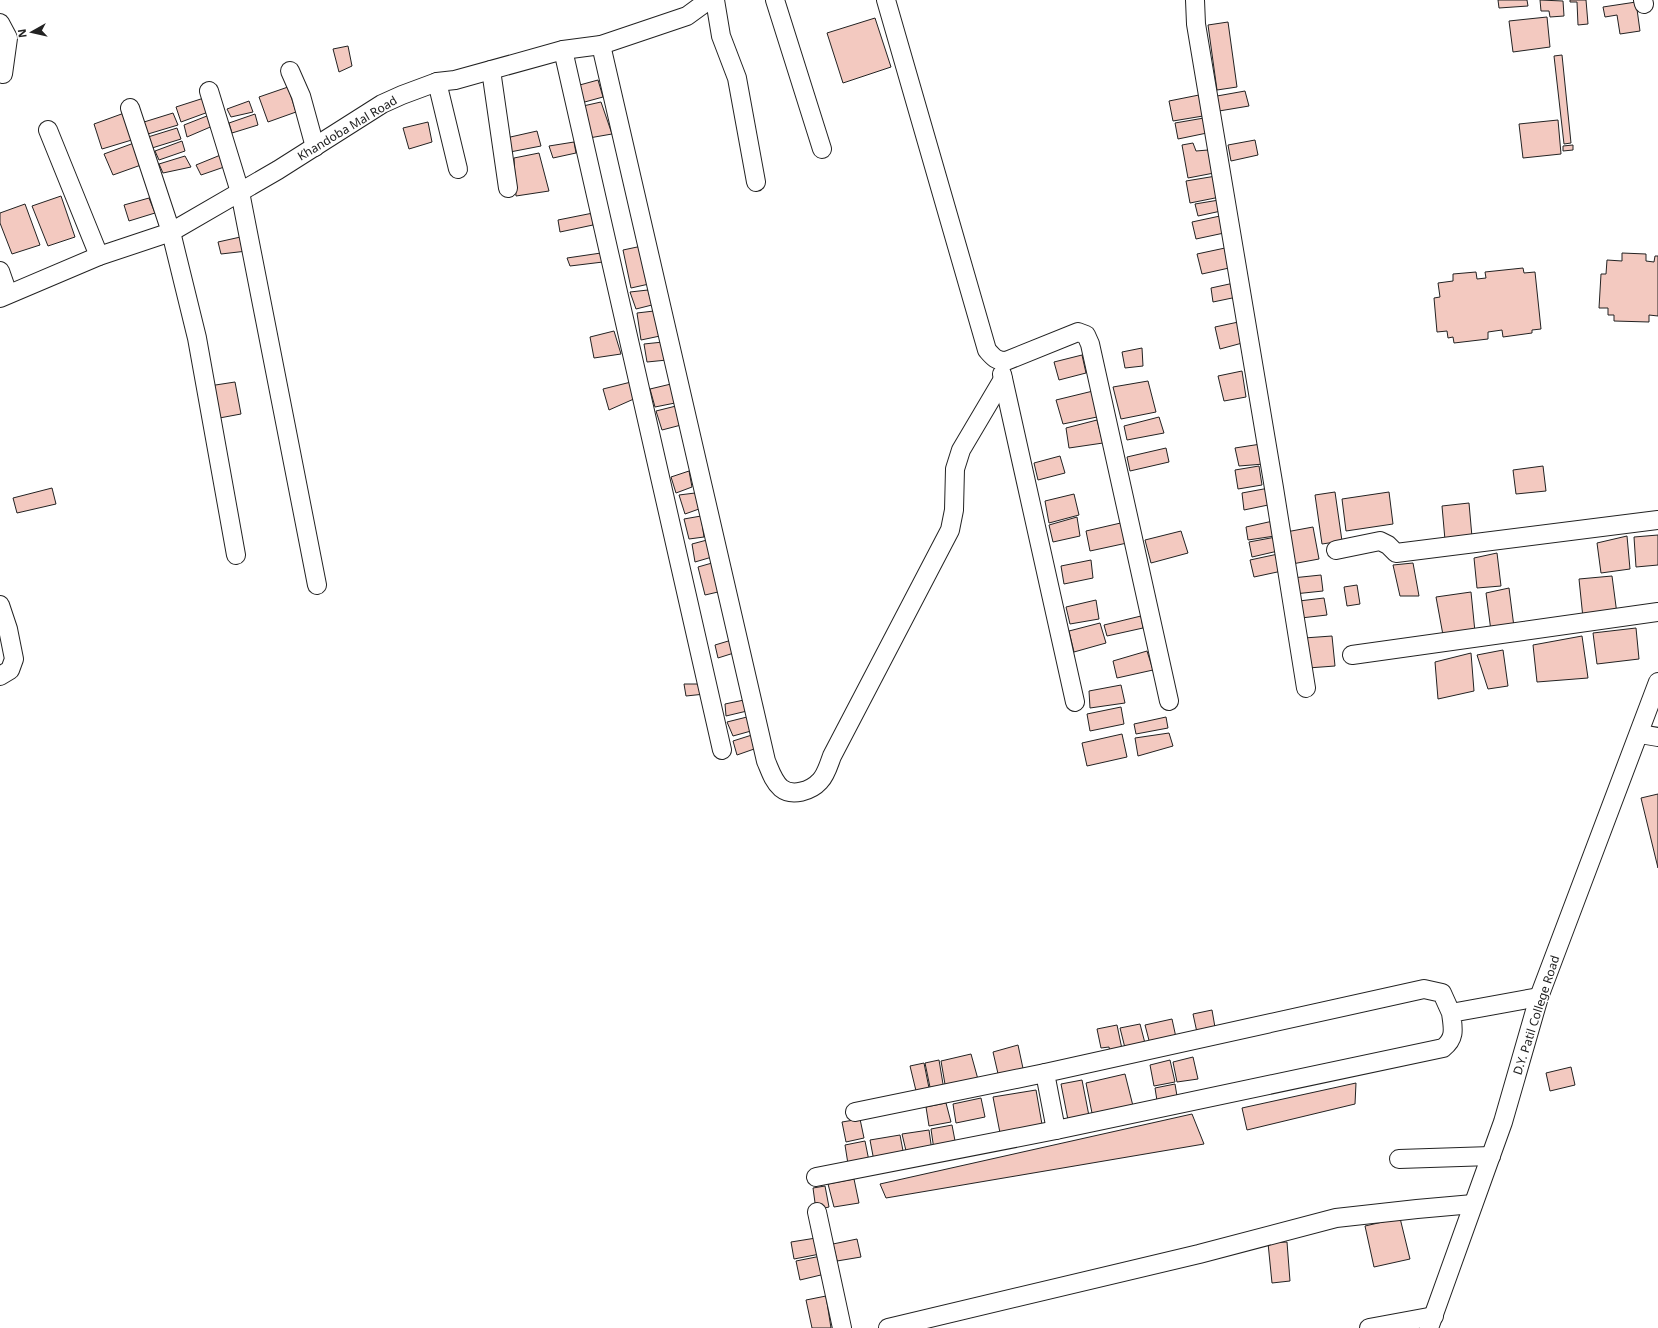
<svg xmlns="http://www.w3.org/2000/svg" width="1658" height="1328" font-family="'Noto Sans',sans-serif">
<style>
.building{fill:#f3c9c0;stroke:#222}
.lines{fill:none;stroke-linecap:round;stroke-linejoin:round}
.minor-casing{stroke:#222;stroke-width:20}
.minor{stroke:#fff;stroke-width:18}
.labels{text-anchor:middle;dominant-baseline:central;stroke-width:3;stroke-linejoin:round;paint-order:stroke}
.street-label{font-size:12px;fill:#222;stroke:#fff}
</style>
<rect width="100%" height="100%" fill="#fff"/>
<g class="building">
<path d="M1498,0H1527L1528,6L1499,8Z"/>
<path d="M1540,0L1563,1L1564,16L1550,17L1549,11H1541Z"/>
<path d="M1570,0H1586L1588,24L1578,25L1577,2H1570Z"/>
<path d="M1636,2L1640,31L1620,34L1617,15L1605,17L1603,7Z"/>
<path d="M1547,17L1550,47L1513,52L1509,21Z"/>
<path d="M875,18L891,67L843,83L827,33Z"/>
<path d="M1228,22L1237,87L1217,90L1208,25Z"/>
<path d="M348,46L352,66L339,72L333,49Z"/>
<path d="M1562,55L1571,143L1564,144L1554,56Z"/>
<path d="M598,80L603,97L581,103L576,86Z"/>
<path d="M288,87L296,112L268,122L259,97Z"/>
<path d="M1245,91L1249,106L1219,111L1217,96Z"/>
<path d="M1199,95L1203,116L1173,121L1169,101Z"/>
<path d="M207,97L211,111L181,122L176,107Z"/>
<path d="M249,101L253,112L231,117L227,109Z"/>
<path d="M601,102L612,134L589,138L583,106Z"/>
<path d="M127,112L135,139L102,149L94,124Z"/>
<path d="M173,113L178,125L148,134L144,122Z"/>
<path d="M212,114L215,125L187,137L184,125Z"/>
<path d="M255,114L258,125L232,133L229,123Z"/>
<path d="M1204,118L1207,133L1178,139L1175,123Z"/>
<path d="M1558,120L1561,154L1523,158L1519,124Z"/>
<path d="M428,122L432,142L409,149L403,128Z"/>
<path d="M177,128L181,139L152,148L148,137Z"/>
<path d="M537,131L541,146L510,152L506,138Z"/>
<path d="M1255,140L1258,155L1231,161L1228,145Z"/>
<path d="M182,141L185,151L159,160L155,151Z"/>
<path d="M574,142L576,153L553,158L549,146Z"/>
<path d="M134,143L141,165L113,175L104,154Z"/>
<path d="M1193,143L1196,151L1208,150L1214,173L1188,178L1182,145Z"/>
<path d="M1573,145V150L1563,151V146Z"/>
<path d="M539,153L549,191L516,196L514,158Z"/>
<path d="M223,154L227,166L201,175L196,165Z"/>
<path d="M185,156L191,167L163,173L159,164Z"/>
<path d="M1216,176L1220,197L1190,203L1186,181Z"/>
<path d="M61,196L75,237L48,246L32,206Z"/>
<path d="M149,198L155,213L129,221L124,205Z"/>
<path d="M1219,200L1221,211L1198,216L1195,204Z"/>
<path d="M25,204L40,245L12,254L0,223V213Z"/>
<path d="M593,213V225L560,232L558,220Z"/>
<path d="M1220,216L1224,233L1196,239L1192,222Z"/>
<path d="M245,236L247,251L221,254L218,242Z"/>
<path d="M642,246L649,284L631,288L623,250Z"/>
<path d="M1225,248L1229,268L1202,274L1197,254Z"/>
<path d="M601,253L603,262L570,266L567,258Z"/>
<path d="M1622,253L1646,254V261L1654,262L1655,256H1658V316L1649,315V322L1614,321V315H1608V308H1599L1601,274H1606L1607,260L1622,261Z"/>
<path d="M1523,268L1524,273L1535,272L1541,329L1532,330V333L1503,337L1502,330L1488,332V339L1454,343L1453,337L1448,338L1447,331L1437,332L1434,298L1440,297L1438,283L1453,281V274L1476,272L1477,279L1486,278L1485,272Z"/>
<path d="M1234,283L1237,297L1213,302L1211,288Z"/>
<path d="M648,290L652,305L636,309L630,292Z"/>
<path d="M654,311L660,336L641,340L637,313Z"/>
<path d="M1243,321L1246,342L1220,349L1215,327Z"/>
<path d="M614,331L621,354L594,358L590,337Z"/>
<path d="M663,342L667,360L647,362L644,344Z"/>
<path d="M1142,348L1143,366L1125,368L1122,352Z"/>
<path d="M1082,355L1086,373L1059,380L1054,362Z"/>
<path d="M1242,371L1246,397L1224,401L1218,376Z"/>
<path d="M1148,381L1156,412L1121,419L1113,387Z"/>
<path d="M235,382L241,414L214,419L209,386Z"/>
<path d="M631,382L636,398L609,410L603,389Z"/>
<path d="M671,384L675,403L655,407L650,389Z"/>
<path d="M1093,391L1097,417L1063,424L1056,400Z"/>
<path d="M680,405L685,424L662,430L656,411Z"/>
<path d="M1159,417L1164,433L1127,440L1124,426Z"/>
<path d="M1097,420L1103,443L1069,448L1066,428Z"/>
<path d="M1261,444L1264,464L1239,466L1235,448Z"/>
<path d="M1166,448L1169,462L1130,471L1127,457Z"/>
<path d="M1060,456L1065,473L1038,480L1034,463Z"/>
<path d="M1259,466L1262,485L1238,489L1235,470Z"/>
<path d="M1543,466L1546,491L1516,494L1513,470Z"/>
<path d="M689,471L692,487L676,493L671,477Z"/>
<path d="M52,488L56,504L17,513L13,498Z"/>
<path d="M1269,488L1273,504L1244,510L1242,493Z"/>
<path d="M1335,492L1342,541L1322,544L1315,495Z"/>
<path d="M1389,492L1393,524L1346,531L1342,499Z"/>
<path d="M695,493L699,509L685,514L679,495Z"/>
<path d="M1074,494L1079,515L1049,523L1045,501Z"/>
<path d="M1469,503L1472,537L1445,540L1442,506Z"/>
<path d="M701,516L704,537L689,539L684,519Z"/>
<path d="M1077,517L1080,536L1053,542L1049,525Z"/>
<path d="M1273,521L1275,536L1248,540L1246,527Z"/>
<path d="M1125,522L1127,543L1090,551L1086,531Z"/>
<path d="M1313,527L1319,559L1292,564L1286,532Z"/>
<path d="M1181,531L1188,553L1151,563L1145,540Z"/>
<path d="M1658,535V565L1636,567L1634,537Z"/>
<path d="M1627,536L1630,569L1601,573L1597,543Z"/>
<path d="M1276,537L1278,551L1252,557L1249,542Z"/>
<path d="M707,540L712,557L695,562L692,544Z"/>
<path d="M1497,553L1501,586L1477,588L1474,558Z"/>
<path d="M1278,554L1282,571L1254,577L1250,560Z"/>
<path d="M1091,560L1093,578L1064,584L1061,566Z"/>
<path d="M712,563L718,592L705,595L698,567Z"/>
<path d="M1413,563L1419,596H1400L1393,565Z"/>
<path d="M1321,575L1323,591L1294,594L1292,578Z"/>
<path d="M1612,576L1617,614L1583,618L1579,579Z"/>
<path d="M1357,585L1360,604L1347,606L1344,587Z"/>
<path d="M1509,588L1514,627L1491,631L1486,593Z"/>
<path d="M1471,592L1475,632L1443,635L1436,597Z"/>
<path d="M1324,598L1327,615L1301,618L1299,601Z"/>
<path d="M1096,600L1099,619L1070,624L1066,607Z"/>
<path d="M1141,616L1143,628L1107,636L1104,625Z"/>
<path d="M1100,623L1106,643L1074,652L1069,631Z"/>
<path d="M1636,628L1639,659L1597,664L1593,633Z"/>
<path d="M1332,636L1335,666L1308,668L1304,638Z"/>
<path d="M1582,636L1588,678L1537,682L1533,645Z"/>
<path d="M735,639L737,652L718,658L715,645Z"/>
<path d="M1503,650L1508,686L1488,689L1477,655Z"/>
<path d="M1147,651L1153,670L1117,678L1113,661Z"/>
<path d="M1471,653L1474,691L1438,699L1435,662Z"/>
<path d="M684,684H700L705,694L686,696Z"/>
<path d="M1121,685L1125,703L1090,708L1089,691Z"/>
<path d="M744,700L747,711L726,716L725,704Z"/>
<path d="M1121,707L1124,724L1090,731L1087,714Z"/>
<path d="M751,716V731L733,736L727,722Z"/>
<path d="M1166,717L1168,728L1136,734L1134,724Z"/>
<path d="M1169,733L1173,746L1138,756L1135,738Z"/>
<path d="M755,734L757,748L737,755L733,741Z"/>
<path d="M1122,734L1127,757L1087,766L1082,743Z"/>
<path d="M1658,794V868L1641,798Z"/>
<path d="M1212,1010L1216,1033L1198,1037L1193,1014Z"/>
<path d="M1172,1019L1177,1042L1151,1048L1145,1025Z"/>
<path d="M1140,1024L1146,1047L1126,1052L1120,1028Z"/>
<path d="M1117,1025L1122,1049L1110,1052L1109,1047L1101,1048L1097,1029Z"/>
<path d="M1018,1045L1024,1073L999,1078L993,1052Z"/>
<path d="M971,1054L979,1083L946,1090L941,1061Z"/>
<path d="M1193,1057L1198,1079L1177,1082L1173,1062Z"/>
<path d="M939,1060L944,1090L931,1092L925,1063Z"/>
<path d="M1170,1060L1175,1082L1154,1086L1150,1065Z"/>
<path d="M924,1063L930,1093L917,1095L910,1066Z"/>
<path d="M1571,1067L1575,1085L1550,1091L1546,1073Z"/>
<path d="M1125,1074L1134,1110L1093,1118L1086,1083Z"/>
<path d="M1082,1080L1090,1121L1069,1125L1061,1084Z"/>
<path d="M1356,1083L1355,1104L1247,1130L1242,1108Z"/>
<path d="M1175,1084L1178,1102L1158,1107L1155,1088Z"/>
<path d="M1036,1090L1043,1130L1001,1138L993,1097Z"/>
<path d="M981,1098L985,1117L956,1123L953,1104Z"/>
<path d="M946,1103L951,1122L929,1126L926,1107Z"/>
<path d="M1192,1114L1204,1144L886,1198L880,1184Z"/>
<path d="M860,1119L864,1138L846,1142L842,1122Z"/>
<path d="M952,1125L956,1146L934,1150L931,1129Z"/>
<path d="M929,1130L932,1151L907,1155L902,1134Z"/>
<path d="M900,1135L904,1156L874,1161L870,1140Z"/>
<path d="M865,1141L869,1161L848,1164L845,1145Z"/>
<path d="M854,1179L859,1203L834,1207L828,1184Z"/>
<path d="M825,1186L829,1207L816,1210L813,1188Z"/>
<path d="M1400,1218L1410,1259L1374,1267L1365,1226Z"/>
<path d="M816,1238L820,1254L794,1259L791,1242Z"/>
<path d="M857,1239L861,1257L837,1261L833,1244Z"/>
<path d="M1287,1242L1290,1281L1272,1283L1268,1243Z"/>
<path d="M821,1256L825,1274L800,1280L796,1261Z"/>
<path d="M826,1296L831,1328H812L806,1300Z"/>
</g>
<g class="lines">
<g class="minor-casing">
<g id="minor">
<path d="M715,0L721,36L737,78L756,182"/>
<path d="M775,0L822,149"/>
<path d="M886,0L987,350C993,357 996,361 1006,361L1078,332L1086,335L1090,344L1169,701"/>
<path d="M1195,0L1196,24L1274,488L1306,688"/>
<path d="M1643,0L1644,4"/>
<path d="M0,23L8,38L3,74"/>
<path d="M601,45L766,761C770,770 773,781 781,788C792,797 811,791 820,781C826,775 829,764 832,756L950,530L954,510L955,469L961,450L1003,379"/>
<path d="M563,50L722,750"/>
<path d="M491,70L508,188"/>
<path d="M290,71L301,96L315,147"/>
<path d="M437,82L458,169"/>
<path d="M209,91L240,192L317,585"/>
<path d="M130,108L171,232L197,338L236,555"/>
<path d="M48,130L99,256"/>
<path d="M0,271L8,294"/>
<path d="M0,298L99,256L171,232L278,170L382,104L402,95L437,82L455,80L563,50L601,45L687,16L709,0"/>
<path d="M1002,374L1075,702"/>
<path d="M1336,550L1380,541L1388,545L1396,553L1658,520"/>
<path d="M0,605L8,629L14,659L10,670L0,676"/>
<path d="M1352,655L1658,612"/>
<path d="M1640,734L1658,737"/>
<path d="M1451,1013C1453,1028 1456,1038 1443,1048L1056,1130L1045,1073L1424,989L1442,993L1451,1013L1539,997"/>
<path d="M855,1112L1045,1073"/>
<path d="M1399,1159L1491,1156"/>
<path d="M816,1177L1056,1130"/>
<path d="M817,1212L842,1328"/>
<path d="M888,1328L1199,1254L1336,1218L1417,1209L1473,1204"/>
<path d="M1369,1328L1434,1316"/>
<path d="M1429,1328L1503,1122L1539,997L1658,682"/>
</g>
</g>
<use href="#minor" class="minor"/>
</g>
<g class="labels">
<g class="street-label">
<text transform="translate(347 128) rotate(-31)">Khandoba Mal Road</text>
<text transform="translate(1536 1015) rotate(-72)">D.Y. Patil College Road</text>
</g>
</g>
<g transform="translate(32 32) rotate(262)" stroke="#ffffff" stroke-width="3" paint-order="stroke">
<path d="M0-3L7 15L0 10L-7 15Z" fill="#222222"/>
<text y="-6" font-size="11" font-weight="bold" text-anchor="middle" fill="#222222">N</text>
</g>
</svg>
